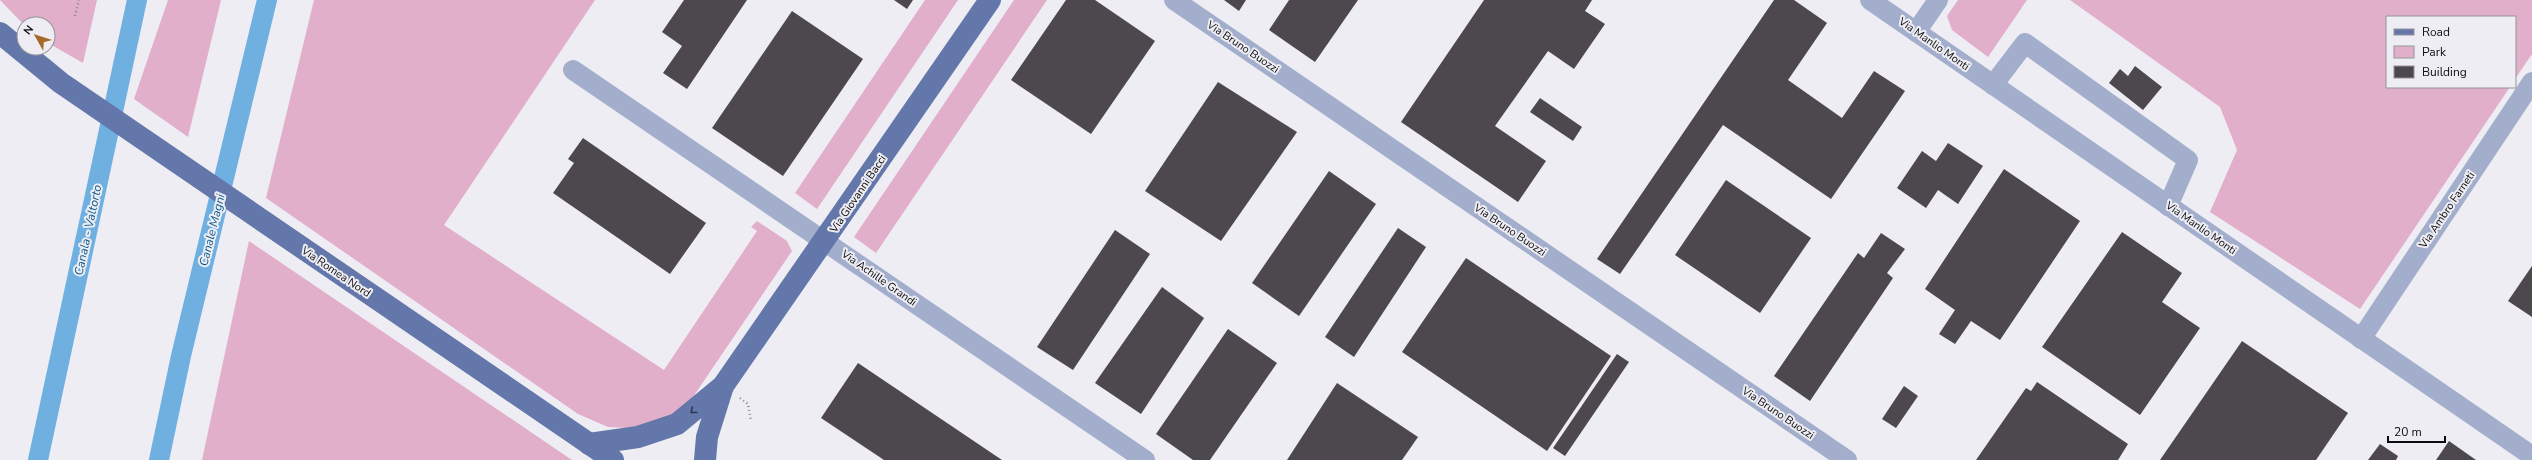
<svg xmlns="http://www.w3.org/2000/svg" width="2532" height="460" font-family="'Nunito Sans',sans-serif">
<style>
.green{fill:#e2afca}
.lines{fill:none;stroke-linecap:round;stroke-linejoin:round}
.canal{stroke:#6fb0e1;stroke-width:20}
.building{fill:#4c484d}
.path{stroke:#87878c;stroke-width:2.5;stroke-dasharray:1 3;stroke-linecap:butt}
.minor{stroke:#a2aecb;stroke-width:20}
.major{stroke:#6477aa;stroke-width:22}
.oneway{stroke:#2f374c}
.labels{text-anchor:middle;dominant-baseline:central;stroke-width:4;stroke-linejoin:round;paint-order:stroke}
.street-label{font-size:11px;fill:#0c0c0e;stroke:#eeedf4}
.water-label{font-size:12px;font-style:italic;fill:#0a5a87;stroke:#eeedf4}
</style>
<rect width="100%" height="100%" fill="#eeedf4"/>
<g class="green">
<path d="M0,0H97L83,63L48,43V24L24,25Z"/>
<path d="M168,0H221L188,137L134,99Z"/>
<path d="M314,0H595L444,225L664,370L757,231L751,227L757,221L787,241L792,251L693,397L675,414L657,423L627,428L608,427L578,414L266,198Z"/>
<path d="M925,0H958L817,209L795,193Z"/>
<path d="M1014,0H1047L876,253L854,237Z"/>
<path d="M1958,0H2027L1988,57L1952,30L1947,16Z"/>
<path d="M2070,0H2532V54L2515,79V17H2387V87H2510L2360,309L2210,212L2237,150L2220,107Z"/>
<path d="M249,241L572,460H202Z"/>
</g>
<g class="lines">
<g class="canal">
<path d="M38,460L137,0"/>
<path d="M159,460L181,356L267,0"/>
</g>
</g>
<g class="building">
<path d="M684,0H747L687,89L663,73L682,46L662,32Z"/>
<path d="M894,0H913L907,9Z"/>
<path d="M1066,0H1095L1155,41L1091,134L1011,80Z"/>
<path d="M1224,0H1246L1239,11Z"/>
<path d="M1289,0H1358L1315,62L1269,30Z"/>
<path d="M1484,0H1592L1585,11L1605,24L1574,69L1548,51L1495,126L1546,161L1518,202L1401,122Z"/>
<path d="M1774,0H1794L1827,23L1788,80L1842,118L1874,71L1905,91L1831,199L1723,125L1620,274L1597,259Z"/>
<path d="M792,11L863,59L783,176L712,128Z"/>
<path d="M2135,66L2162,87L2143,110L2109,83L2120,69L2128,76Z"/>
<path d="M1218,82L1297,132L1221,241L1145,191Z"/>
<path d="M1540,98L1582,127L1573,141L1530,112Z"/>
<path d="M583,138L706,223L670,274L553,193L574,163L568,159Z"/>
<path d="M1948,143L1983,166L1958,204L1938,190L1926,208L1897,188L1922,151L1936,161Z"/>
<path d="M2004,169L2080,221L2000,340L1971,321L1955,344L1939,334L1955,310L1925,289Z"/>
<path d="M1329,171L1376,204L1299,316L1252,283Z"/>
<path d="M1726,180L1811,238L1760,313L1675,255Z"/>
<path d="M1398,228L1426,247L1354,357L1325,337Z"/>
<path d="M1115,230L1150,254L1073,370L1037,347Z"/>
<path d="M2122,232L2182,273L2162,302L2200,328L2140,415L2042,347Z"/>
<path d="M1881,233L1905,249L1887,273L1893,278L1810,401L1774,376L1858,253L1864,258Z"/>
<path d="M1466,258L1611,356L1547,451L1402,352Z"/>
<path d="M2532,266V317L2508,301Z"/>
<path d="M1162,287L1204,318L1141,414L1095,383Z"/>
<path d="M1228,329L1277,363L1210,460H1193L1156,434Z"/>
<path d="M2242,341L2348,413L2316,460H2160Z"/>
<path d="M1617,354L1629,362L1565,456L1553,448Z"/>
<path d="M858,363L1002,460H884L821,418Z"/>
<path d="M2037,382L2128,444L2118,460H1976L2026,388L2031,391Z"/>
<path d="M1337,383L1418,437L1402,460H1287Z"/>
<path d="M1904,386L1918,396L1896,428L1882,419Z"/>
<path d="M2449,441L2476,460H2436Z"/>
<path d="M2380,444L2398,456L2396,460H2368Z"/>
</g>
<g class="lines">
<g class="path">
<path d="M75,16L79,0"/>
<path d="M740,398L748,404L751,421"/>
</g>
<g class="minor">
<path d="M1174,0L1847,460"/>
<path d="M1870,0L2532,456"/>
<path d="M1916,32L1938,0"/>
<path d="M573,70L1145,460"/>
<path d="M1993,85L2025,43L2188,160L2168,206"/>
<path d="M2361,339L2532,82"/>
</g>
<g class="major">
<path d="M0,33L61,83L613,460"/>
<path d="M589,444L638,437L677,424L723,386L990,0"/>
<path d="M705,460L707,437L723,386"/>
</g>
</g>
<defs><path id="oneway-chevron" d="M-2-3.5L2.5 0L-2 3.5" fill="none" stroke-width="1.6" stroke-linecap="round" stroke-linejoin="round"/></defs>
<use class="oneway" href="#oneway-chevron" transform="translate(693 411) rotate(141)"/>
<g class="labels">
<g class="street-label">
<text transform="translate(1934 44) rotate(35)">Via Manlio Monti</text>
<text transform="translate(1243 47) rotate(34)">Via Bruno Buozzi</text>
<text transform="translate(858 194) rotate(-56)">Via Giovanni Bacci</text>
<text transform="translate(2447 210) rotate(-56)">Via Ambro Farneti</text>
<text transform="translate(2201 228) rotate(35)">Via Manlio Monti</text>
<text transform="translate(1510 230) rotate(34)">Via Bruno Buozzi</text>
<text transform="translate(336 272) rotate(34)">Via Romea Nord</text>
<text transform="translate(879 278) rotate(35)">Via Achille Grandi</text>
<text transform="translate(1778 413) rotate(34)">Via Bruno Buozzi</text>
</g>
<g class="water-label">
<text transform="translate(88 230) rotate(-78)">Canala - Valtorto</text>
<text transform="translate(212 230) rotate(-76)">Canale Magni</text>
</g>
</g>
<rect x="2386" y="16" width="130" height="72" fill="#eeedf4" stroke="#949398"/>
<rect x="2394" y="29" width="20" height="6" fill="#6477aa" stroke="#949398"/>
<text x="2422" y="36" font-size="12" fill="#0c0c0e">Road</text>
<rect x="2394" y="46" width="20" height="12" fill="#e2afca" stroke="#949398"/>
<text x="2422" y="56" font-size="12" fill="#0c0c0e">Park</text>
<rect x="2394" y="66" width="20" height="12" fill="#4c484d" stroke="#949398"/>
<text x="2422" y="76" font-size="12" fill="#0c0c0e">Building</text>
<g transform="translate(36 36) rotate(309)"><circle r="19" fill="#eeedf4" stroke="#949398"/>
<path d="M0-3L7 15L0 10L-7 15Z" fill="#a5692b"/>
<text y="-6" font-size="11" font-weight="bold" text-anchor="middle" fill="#0c0c0e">N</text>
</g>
<path d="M2388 436v6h57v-6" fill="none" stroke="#0c0c0e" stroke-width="2"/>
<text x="2394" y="436" font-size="12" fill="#0c0c0e" stroke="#eeedf4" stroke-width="3" paint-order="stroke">20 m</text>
</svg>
